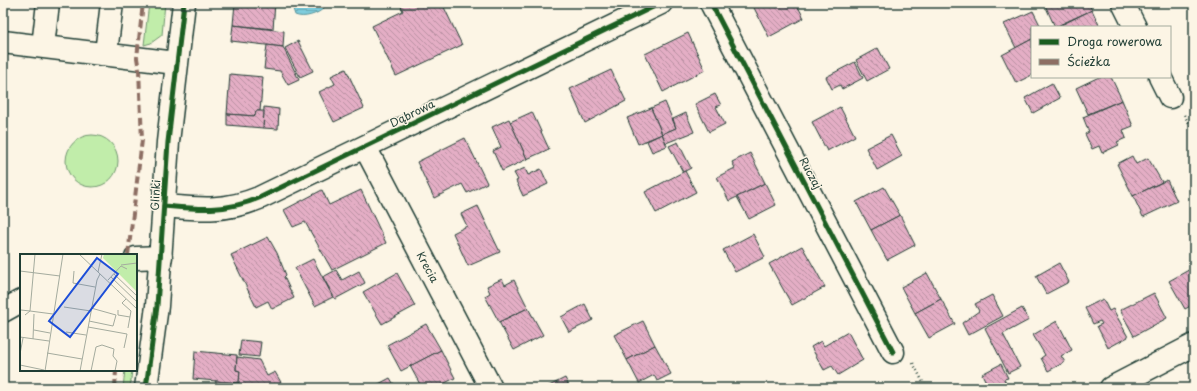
<svg xmlns="http://www.w3.org/2000/svg" width="1197" height="391" font-family="'Playpen Sans',sans-serif">
<style>
.grass{fill:#c1edaa;stroke:#70956f}
.water{fill:url(#water-rules);stroke:#599399}
.building{fill:url(#building-back-hatch);stroke:#1f3d34}
.lines{fill:none;stroke-linecap:round;stroke-linejoin:round}
.minor-casing{stroke:#1f3d34;stroke-width:25}
.path{stroke:#1f3d34;stroke-width:2.5;stroke-dasharray:1 3;stroke-linecap:butt}
.minor{stroke:#fcf5e5;stroke-width:22}
.quiet{stroke:#8d6e63;stroke-width:4;stroke-dasharray:8 4;stroke-linecap:butt}
.cycleway-casing{stroke:#fcf5e5;stroke-width:8}
.cycleway{stroke:#1b5e20;stroke-width:5}
.labels{text-anchor:middle;dominant-baseline:central;stroke-width:3;stroke-linejoin:round;paint-order:stroke}
.street-label{font-size:11px;fill:#1f3d34;stroke:#fcf5e5}
.inset-road{fill:none;stroke:#a4ab9e;stroke-width:1}
.view{fill:#1d4ed8;fill-opacity:0.15;stroke:#1d4ed8;stroke-width:2}
.inset-edge{fill:none;stroke:#1f3d34;stroke-width:2}
</style>
<defs>
<pattern id="water-rules" width="6" height="5" patternUnits="userSpaceOnUse"><rect width="6" height="5" fill="#7fcddd"/><path d="M0 2.5h6" fill="none" stroke="#67a8b4"/></pattern>
<pattern id="building-back-hatch" width="6" height="6" patternUnits="userSpaceOnUse"><rect width="6" height="6" fill="#e4aec5"/><path d="M-1 5l2 2M0 0l6 6M5-1l2 2" fill="none" stroke="#b88fa1"/></pattern>
</defs>
<rect width="100%" height="100%" fill="#fcf5e5"/>
<filter id="ink" filterUnits="userSpaceOnUse"><feTurbulence type="fractalNoise" baseFrequency=".025" numOctaves="2"/><feDisplacementMap in="SourceGraphic" scale="8" xChannelSelector="R" yChannelSelector="G"/><feConvolveMatrix kernelMatrix="1 2 1 2 8 2 1 2 1" color-interpolation-filters="sRGB"/></filter>
<g filter="url(#ink)">
<g class="grass">
<path d="M149,3H165L162,35L151,43L144,45Z"/>
<circle cx="92" cy="161" r="26"/>
<path d="M125,370H132L130,388H123Z"/>
</g>
<path class="water" d="M295,3H323L324,8C318,14 304,19 295,15L293,9Z"/>
<g class="building">
<path d="M235,3H275L273,29L233,25Z"/>
<path d="M406,3H442L462,45L396,76L372,26L403,11L401,6Z"/>
<path d="M754,3H796L804,18L769,37L752,4Z"/>
<path d="M1044,3H1088L1092,10L1055,27Z"/>
<path d="M1092,10L1100,27H1057Z"/>
<path d="M1033,11L1041,27H1032V39L1016,48L1004,24Z"/>
<path d="M233,25L284,31L283,47L231,41Z"/>
<path d="M688,33L705,70L663,92L645,54Z"/>
<path d="M1032,39V75L1016,83L1002,55Z"/>
<path d="M298,41L313,71L300,77L285,48Z"/>
<path d="M267,45L283,47L299,80L288,85L280,71L264,69Z"/>
<path d="M878,48L889,69L867,81L856,60Z"/>
<path d="M855,62L863,78L842,89L840,85L832,89L826,77Z"/>
<path d="M346,69L364,108L334,122L319,92L335,84L331,76Z"/>
<path d="M611,70L626,101L585,123L570,89Z"/>
<path d="M230,74L263,77L260,111H256L255,116L227,114Z"/>
<path d="M1099,77H1111L1122,100L1088,114L1076,88Z"/>
<path d="M1052,83L1060,98L1033,113L1025,98Z"/>
<path d="M715,94L721,105L716,107L725,124L709,132L695,104Z"/>
<path d="M1122,100L1133,126L1123,130L1126,138L1117,142L1119,145L1102,153L1099,146L1092,149L1085,134L1089,132L1083,117Z"/>
<path d="M665,102L676,128L662,134L651,108Z"/>
<path d="M264,107L279,109L278,129L263,128Z"/>
<path d="M840,107L855,136L827,151L812,122Z"/>
<path d="M651,108L662,134L638,144L627,118Z"/>
<path d="M256,111H264L263,128L227,125V114L255,116Z"/>
<path d="M532,112L549,149L527,159L510,122Z"/>
<path d="M686,113L694,132L666,143L662,134L676,128L673,119Z"/>
<path d="M509,119L527,159L502,171L493,151L501,147L492,127Z"/>
<path d="M662,134L667,146L652,152L647,141Z"/>
<path d="M891,135L902,156L877,170L866,148Z"/>
<path d="M465,138L487,183L467,193L462,184L434,198L417,162Z"/>
<path d="M678,142L691,168L683,172L669,146Z"/>
<path d="M750,153L765,183L729,201L717,177L735,168L732,162Z"/>
<path d="M1132,156L1136,164L1148,158L1162,182L1133,196L1117,164Z"/>
<path d="M525,168L528,175L541,169L548,184L523,196L516,181L518,180L514,173Z"/>
<path d="M685,171L696,192L656,213L645,192Z"/>
<path d="M1167,180L1177,201L1143,217L1133,196Z"/>
<path d="M765,183L776,205L749,219L737,197Z"/>
<path d="M884,187L900,215L871,230L856,202Z"/>
<path d="M322,190L329,205L361,190L386,243L332,270L305,222L293,227L284,210Z"/>
<path d="M478,206L500,252L468,266L453,233L467,226L461,214Z"/>
<path d="M900,215L915,245L887,260L871,230Z"/>
<path d="M753,234L765,257L735,272L723,250Z"/>
<path d="M268,237L277,253L286,275L284,277L294,298L272,309L268,301L256,307L231,255Z"/>
<path d="M802,246L825,287L792,305L769,264Z"/>
<path d="M313,259L333,297L315,306L295,268Z"/>
<path d="M1059,263L1069,282L1046,294L1036,276Z"/>
<path d="M1194,267V304L1185,309L1169,281Z"/>
<path d="M336,270L342,280L359,271L365,283L335,299L323,277Z"/>
<path d="M397,273L415,306L382,324L363,292Z"/>
<path d="M927,273L941,299L915,313L901,287Z"/>
<path d="M502,279L505,285L514,280L528,308L499,322L485,296L490,293L487,286Z"/>
<path d="M1154,293L1167,318L1134,336L1120,310Z"/>
<path d="M992,295L1003,316L968,335L962,323L979,311L975,304Z"/>
<path d="M941,299L955,324L929,338L915,313Z"/>
<path d="M1103,299L1109,311L1113,309L1128,337L1108,348L1097,326L1102,324L1100,321L1093,324L1085,308Z"/>
<path d="M585,304L593,320L569,332L561,317Z"/>
<path d="M528,308L543,335L514,350L499,322Z"/>
<path d="M1022,308L1029,320L1003,334L1020,367L1008,373L985,328Z"/>
<path d="M643,321L655,345L627,360L614,335Z"/>
<path d="M1057,321L1072,350L1061,356L1065,362L1048,371L1041,358L1045,355L1033,335Z"/>
<path d="M426,324L441,350L401,371L387,345Z"/>
<path d="M848,332L863,360L838,375L832,366L824,370L811,347L821,341L824,346Z"/>
<path d="M241,340L261,342L259,357L239,355Z"/>
<path d="M655,345L671,374L657,381L654,375L639,383L627,360Z"/>
<path d="M441,350L455,378L435,388H422L410,366Z"/>
<path d="M195,351L237,355L236,370L240,371L239,383L193,379Z"/>
<path d="M237,357L259,360L267,376L275,372L282,384L275,388H219L215,381L239,383L240,371L236,370Z"/>
<path d="M1001,364L1008,378L1004,379L1008,388H989L982,374Z"/>
<path d="M390,378L396,388H371Z"/>
<path d="M565,378L570,388H547V387Z"/>
<path d="M834,384L837,388H827Z"/>
</g>
<g class="lines">
<g class="minor-casing">
<g id="minor">
<path d="M711,3L893,352"/>
<path d="M1123,3L1135,27"/>
<path d="M3,42L176,63"/>
<path d="M43,46L48,3"/>
<path d="M106,53L112,3"/>
<path d="M1160,77L1170,97"/>
<path d="M365,147L491,388"/>
<path d="M164,206C200,209 225,212 259,198L661,3"/>
<path d="M136,258L161,257"/>
<path d="M3,311L21,301"/>
<path d="M146,388L157,306L168,142L184,3"/>
<path d="M1111,388L1194,345"/>
</g>
</g>
<g class="path">
<path d="M1184,115L1194,131"/>
<path d="M913,363L926,388"/>
</g>
<use href="#minor" class="minor"/>
<g class="quiet">
<path d="M128,255L142,140L139,70L137,58L143,3"/>
<path d="M115,388L116,370"/>
</g>
<g class="cycleway-casing">
<g id="cycleway">
<path d="M711,3L893,352"/>
<path d="M164,206C200,209 225,212 259,198L661,3"/>
<path d="M146,388L157,306L168,142L184,3"/>
</g>
</g>
<use href="#cycleway" class="cycleway"/>
</g>
</g>
<g class="labels">
<g class="street-label">
<text transform="translate(412 113) rotate(-26)">Dąbrowa</text>
<text transform="translate(811 173) rotate(62)">Ruczaj</text>
<text transform="translate(155 195) rotate(-87)">Glinki</text>
<text transform="translate(428 267) rotate(62)">Krecia</text>
</g>
</g>
<g transform="translate(20 254)">
<rect width="117" height="117" fill="#fcf5e5"/>
<path d="M84,0H117V38L83,4Z" fill="#c1edaa"/>
<path class="inset-road" d="M15,0L10,57L33,60M59,0L117,55M101,11L117,9M0,17L40,22M54,17L53,29L75,33M78,18L82,0M94,20L117,42M91,23L117,48M88,26L101,12L107,15M106,45L102,49L111,57L108,74M44,53L71,57M1,56L10,57L5,61M98,56V61L110,63M69,67L93,72L96,61L71,54M68,73L107,80L104,94M14,76L30,79M46,78L66,81M0,83L29,87M13,85L14,60M27,99L62,105M0,100L3,84M0,111L24,116M25,117L43,0M60,117L77,26L80,20M71,117L76,93L82,91L94,95L93,102L97,107L95,117"/>
<path class="view" d="M77,4L98,20L50,83L29,67Z"/>
<rect width="117" height="117" class="inset-edge"/>
</g>
<rect width="1197" height="391" fill="none" stroke="#fcf5e5" stroke-width="16"/>
<rect x="8" y="8" width="1181" height="375" fill="none" stroke="#1f3d34" stroke-width="1.5" filter="url(#ink)"/>
<rect x="1031" y="26" width="140" height="52" fill="#fcf5e5" stroke="#a4ab9e"/>
<rect x="1039" y="39" width="20" height="6" fill="#1b5e20" stroke="#a4ab9e"/>
<text x="1067" y="46" font-size="12" fill="#1f3d34">Droga rowerowa</text>
<rect x="1039" y="59" width="20" height="6" fill="#8d6e63" stroke="#a4ab9e"/>
<text x="1067" y="66" font-size="12" fill="#1f3d34">Ścieżka</text>
</svg>
